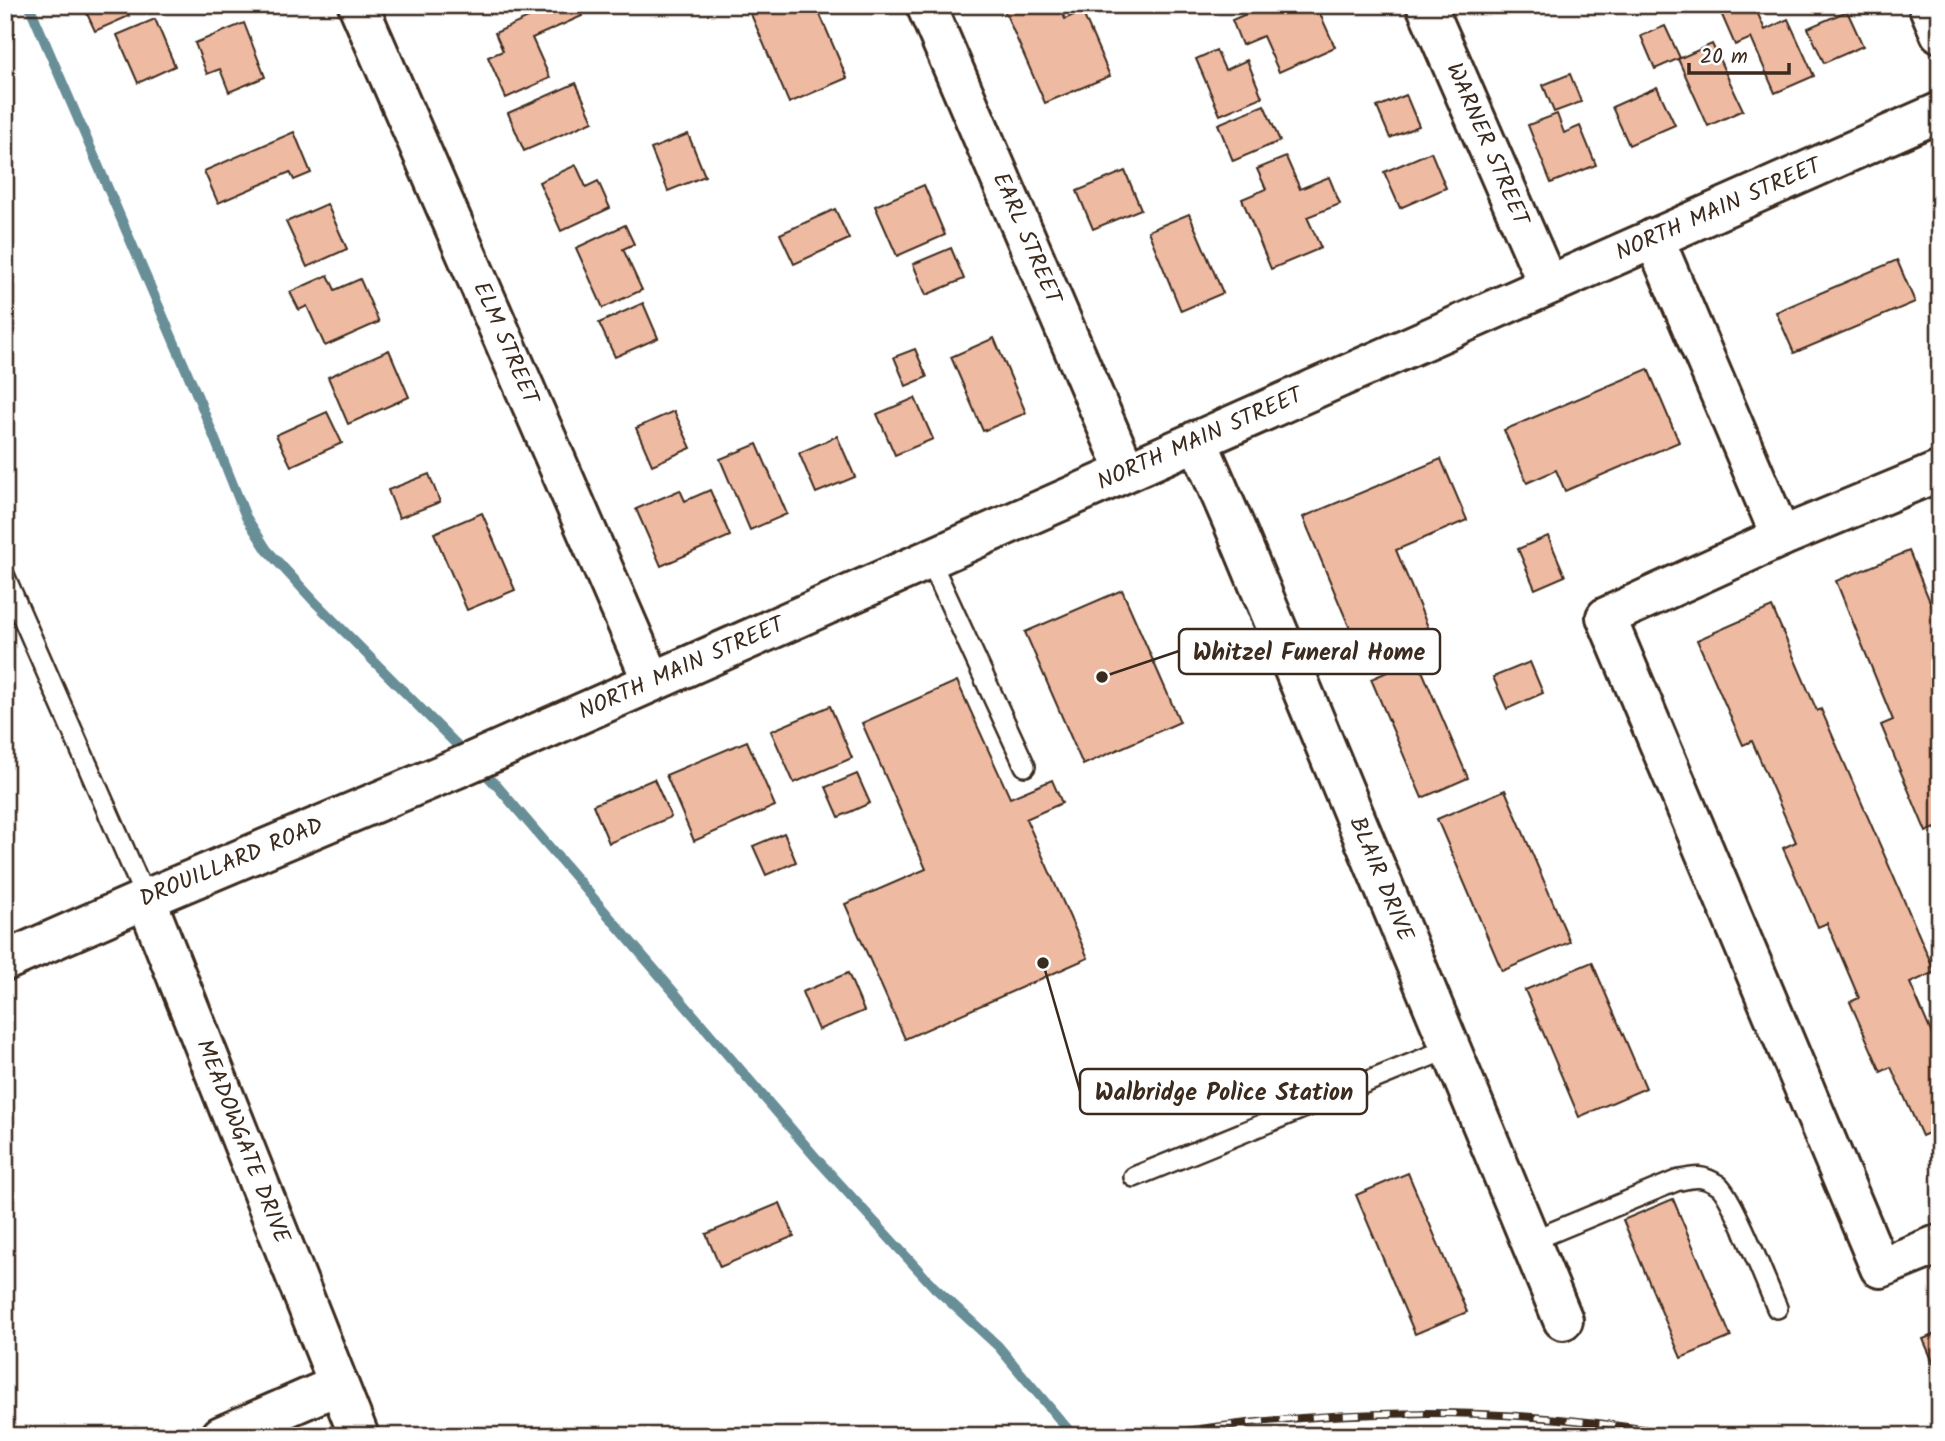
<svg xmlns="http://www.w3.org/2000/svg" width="1945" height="1441" font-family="Kalam,sans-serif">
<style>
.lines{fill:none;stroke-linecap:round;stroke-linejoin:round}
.stream{stroke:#688e97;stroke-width:10}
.building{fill:#efbaa2;stroke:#3b2a1e;stroke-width:2}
.lane-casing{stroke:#3b2a1e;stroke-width:24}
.street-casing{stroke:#3b2a1e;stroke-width:44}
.secondary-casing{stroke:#3b2a1e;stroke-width:44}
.lane{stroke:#fff;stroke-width:19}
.street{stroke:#fff;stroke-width:38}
.secondary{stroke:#fff;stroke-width:38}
.rail-casing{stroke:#3b2a1e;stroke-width:8}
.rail{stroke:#fff;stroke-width:5;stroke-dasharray:16;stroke-linecap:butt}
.labels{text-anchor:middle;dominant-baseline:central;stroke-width:7;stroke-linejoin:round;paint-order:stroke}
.street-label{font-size:23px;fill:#3b2a1e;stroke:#fff}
.leader{fill:none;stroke:#3b2a1e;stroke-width:2.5}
.callout-dot{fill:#3b2a1e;stroke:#fff;stroke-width:2.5}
.callout{fill:#fff;stroke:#3b2a1e;stroke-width:2.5}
.callout-label{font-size:24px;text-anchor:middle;font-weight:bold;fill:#3b2a1e}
</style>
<rect width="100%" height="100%" fill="#fff"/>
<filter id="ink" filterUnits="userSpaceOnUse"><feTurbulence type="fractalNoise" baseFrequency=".0143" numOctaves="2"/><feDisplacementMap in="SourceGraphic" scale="14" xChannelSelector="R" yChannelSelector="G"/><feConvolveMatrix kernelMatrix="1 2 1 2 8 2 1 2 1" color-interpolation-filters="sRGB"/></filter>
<g filter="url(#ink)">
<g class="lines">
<g class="stream">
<path d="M29,5L200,402L246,517L267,550L314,601L468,756"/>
<path d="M479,767L498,787L817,1159L934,1287L998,1346L1071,1433"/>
</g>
</g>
<g class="building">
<path d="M83,5H125L129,16L95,31Z"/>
<path d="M533,5H577L582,16L532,38L550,78L506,98L488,57L503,51L495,33L537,14Z"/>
<path d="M747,5H816L847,78L789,103Z"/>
<path d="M1002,5H1059L1065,19L1082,11L1110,76L1045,103Z"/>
<path d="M1250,5H1316L1335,47L1279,72L1263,36L1242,45L1232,20L1253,11Z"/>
<path d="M1739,5H1754L1765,30L1788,19L1814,76L1775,93L1751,38L1735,45L1721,13Z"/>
<path d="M1847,11L1863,46L1824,63L1808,28Z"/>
<path d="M155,19L175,66L138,83L117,35Z"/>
<path d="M244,23L265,77L229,92L220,69L207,74L195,43Z"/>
<path d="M1665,26L1680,58L1655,69L1641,36Z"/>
<path d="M1712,44L1743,110L1708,126L1678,59Z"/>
<path d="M1216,50L1225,70L1247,60L1262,97L1220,115L1196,59Z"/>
<path d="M1570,74L1581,102L1554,112L1543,85Z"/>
<path d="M576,83L593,121L524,151L508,113Z"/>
<path d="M1657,87L1675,125L1629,145L1612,107Z"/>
<path d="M1406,95L1419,126L1390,138L1377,107Z"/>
<path d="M1264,105L1280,141L1233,161L1218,124Z"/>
<path d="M1557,114L1564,133L1580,126L1596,165L1551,183L1528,125Z"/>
<path d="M294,132L311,173L294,180L290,172L218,203L204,171Z"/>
<path d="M688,134L705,176L668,191L651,149Z"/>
<path d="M1431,152L1446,188L1400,208L1384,172Z"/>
<path d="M1286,157L1300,189L1329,177L1340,204L1307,217L1321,248L1271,269L1242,199L1266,189L1257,169Z"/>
<path d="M576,165L586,187L598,181L610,208L561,231L539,182Z"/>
<path d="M1125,171L1141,209L1093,229L1077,191Z"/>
<path d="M924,185L945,235L897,256L875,206Z"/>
<path d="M327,204L347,249L307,267L286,222Z"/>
<path d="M835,209L849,239L794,264L780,234Z"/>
<path d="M1189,214L1223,293L1181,311L1148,231Z"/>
<path d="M625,225L634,244L623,249L642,290L603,308L576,248Z"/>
<path d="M951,248L964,279L926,295L913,264Z"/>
<path d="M1897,260L1915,302L1794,353L1776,312Z"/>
<path d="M328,275L335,290L360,279L379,322L325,346L307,306L299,310L290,292Z"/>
<path d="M643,303L658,338L615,357L599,323Z"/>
<path d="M994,338L1026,413L983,431L951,357Z"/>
<path d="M915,349L927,377L906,386L894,357Z"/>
<path d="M389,350L409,397L348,424L328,377Z"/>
<path d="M1648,369L1679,442L1565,491L1556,470L1527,483L1504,430Z"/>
<path d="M915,398L933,439L895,455L877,414Z"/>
<path d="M674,411L691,448L652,465L636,428Z"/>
<path d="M327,412L342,443L291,466L276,435Z"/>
<path d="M837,436L855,477L816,493L799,453Z"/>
<path d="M757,444L787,514L750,530L720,459Z"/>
<path d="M1441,459L1467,520L1396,550L1428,627L1361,655L1303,517Z"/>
<path d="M429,474L440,502L399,518L388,490Z"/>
<path d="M680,490L685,501L710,490L730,536L661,566L636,509Z"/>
<path d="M482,513L515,590L467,610L434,533Z"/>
<path d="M1548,536L1565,576L1535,589L1518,549Z"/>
<path d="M1909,551L1940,626V839L1935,828L1926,832L1881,725L1893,720L1836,581Z"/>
<path d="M1122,590L1180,722L1083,765L1025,632Z"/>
<path d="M1772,607L1817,711L1821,709L1935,972L1910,983L1937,1046L1940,1045V1128L1922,1136L1891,1067L1881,1072L1850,1002L1859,998L1827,923L1818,927L1783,848L1796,842L1752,741L1743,745L1697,640Z"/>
<path d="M1417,659L1468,778L1422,798L1371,679Z"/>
<path d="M1530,662L1543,693L1507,709L1493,677Z"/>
<path d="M957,681L1010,798L1052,780L1062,803L1026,819L1088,958L905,1039L845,904L926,869L862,723Z"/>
<path d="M830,706L852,758L794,783L771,731Z"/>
<path d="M747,741L775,806L694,841L666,775Z"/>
<path d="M857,774L870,803L839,817L826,787Z"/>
<path d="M654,779L671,817L609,843L593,805Z"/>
<path d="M1505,790L1570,942L1502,971L1437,819Z"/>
<path d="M784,833L796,862L766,875L753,846Z"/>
<path d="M1592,962L1646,1088L1579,1117L1525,990Z"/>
<path d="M848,973L864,1011L818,1030L802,992Z"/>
<path d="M1408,1173L1467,1312L1415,1334L1356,1195Z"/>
<path d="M1673,1199L1731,1337L1681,1358L1623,1220Z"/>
<path d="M780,1203L794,1236L720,1267L706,1234Z"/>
<path d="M1940,1332V1378L1923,1339Z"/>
</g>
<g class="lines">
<g class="lane-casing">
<g id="lane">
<path d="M929,558L1025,766"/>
<path d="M5,577L146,899"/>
<path d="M1134,1177L1450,1048"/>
<path d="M1531,1241L1676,1181C1694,1177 1701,1174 1718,1185C1731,1193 1768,1287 1777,1308"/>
</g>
</g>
<g class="street-casing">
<g id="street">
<path id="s1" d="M358,5L652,681"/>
<path id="s2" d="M926,5L1126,471"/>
<path id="s3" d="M1426,5L1548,285"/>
<path d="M1928,5L1940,33"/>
<path d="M1654,238L1781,537"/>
<path id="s4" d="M1197,440L1234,525L1563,1320"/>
<path d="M1940,471L1781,537L1606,617L1880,1268L1940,1244"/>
<path id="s5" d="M146,899L359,1436"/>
<path d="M221,1436L338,1385"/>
</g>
</g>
<g class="secondary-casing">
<g id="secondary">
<path id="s6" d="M5,961L146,899L460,767L1940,112"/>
</g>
</g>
<use href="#lane" class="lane"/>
<use href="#street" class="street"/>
<use href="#secondary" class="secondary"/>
<g class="rail-casing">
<path id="rail" d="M1153,1436C1327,1407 1510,1404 1684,1436"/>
</g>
<use href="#rail" class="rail"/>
</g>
</g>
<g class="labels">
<g class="street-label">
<text stroke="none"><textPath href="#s3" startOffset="152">WARNER STREET</textPath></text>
<text stroke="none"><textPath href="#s6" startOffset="1871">NORTH MAIN STREET</textPath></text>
<text stroke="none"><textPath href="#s2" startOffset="254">EARL STREET</textPath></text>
<text stroke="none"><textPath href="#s1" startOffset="369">ELM STREET</textPath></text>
<text stroke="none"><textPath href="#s6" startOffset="1304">NORTH MAIN STREET</textPath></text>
<text stroke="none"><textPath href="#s6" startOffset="737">NORTH MAIN STREET</textPath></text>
<text stroke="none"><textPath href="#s6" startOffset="247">DROUILLARD ROAD</textPath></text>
<text stroke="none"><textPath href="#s4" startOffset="476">BLAIR DRIVE</textPath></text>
<text stroke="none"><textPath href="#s5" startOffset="261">MEADOWGATE DRIVE</textPath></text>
</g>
</g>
<path class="leader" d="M1102 677L1179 651M1043 963L1080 1091"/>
<g class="callout-dot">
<circle cx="1102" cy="677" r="7"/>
<circle cx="1043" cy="963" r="7"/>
</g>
<g class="callout">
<rect x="1179" y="629" width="261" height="45" rx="7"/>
<rect x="1080" y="1069" width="287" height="45" rx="7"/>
</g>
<g class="callout-label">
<text x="1309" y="660">Whitzel Funeral Home</text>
<text x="1224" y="1100">Walbridge Police Station</text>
</g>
<rect width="1945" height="1441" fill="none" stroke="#fff" stroke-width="28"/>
<rect x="14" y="14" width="1917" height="1413" fill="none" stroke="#3b2a1e" stroke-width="2.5" filter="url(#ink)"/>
<path d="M1689 63v10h100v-10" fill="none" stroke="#3b2a1e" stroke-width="3.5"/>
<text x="1700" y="63" font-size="21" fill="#3b2a1e" stroke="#ffffff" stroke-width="5" paint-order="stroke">20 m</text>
</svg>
